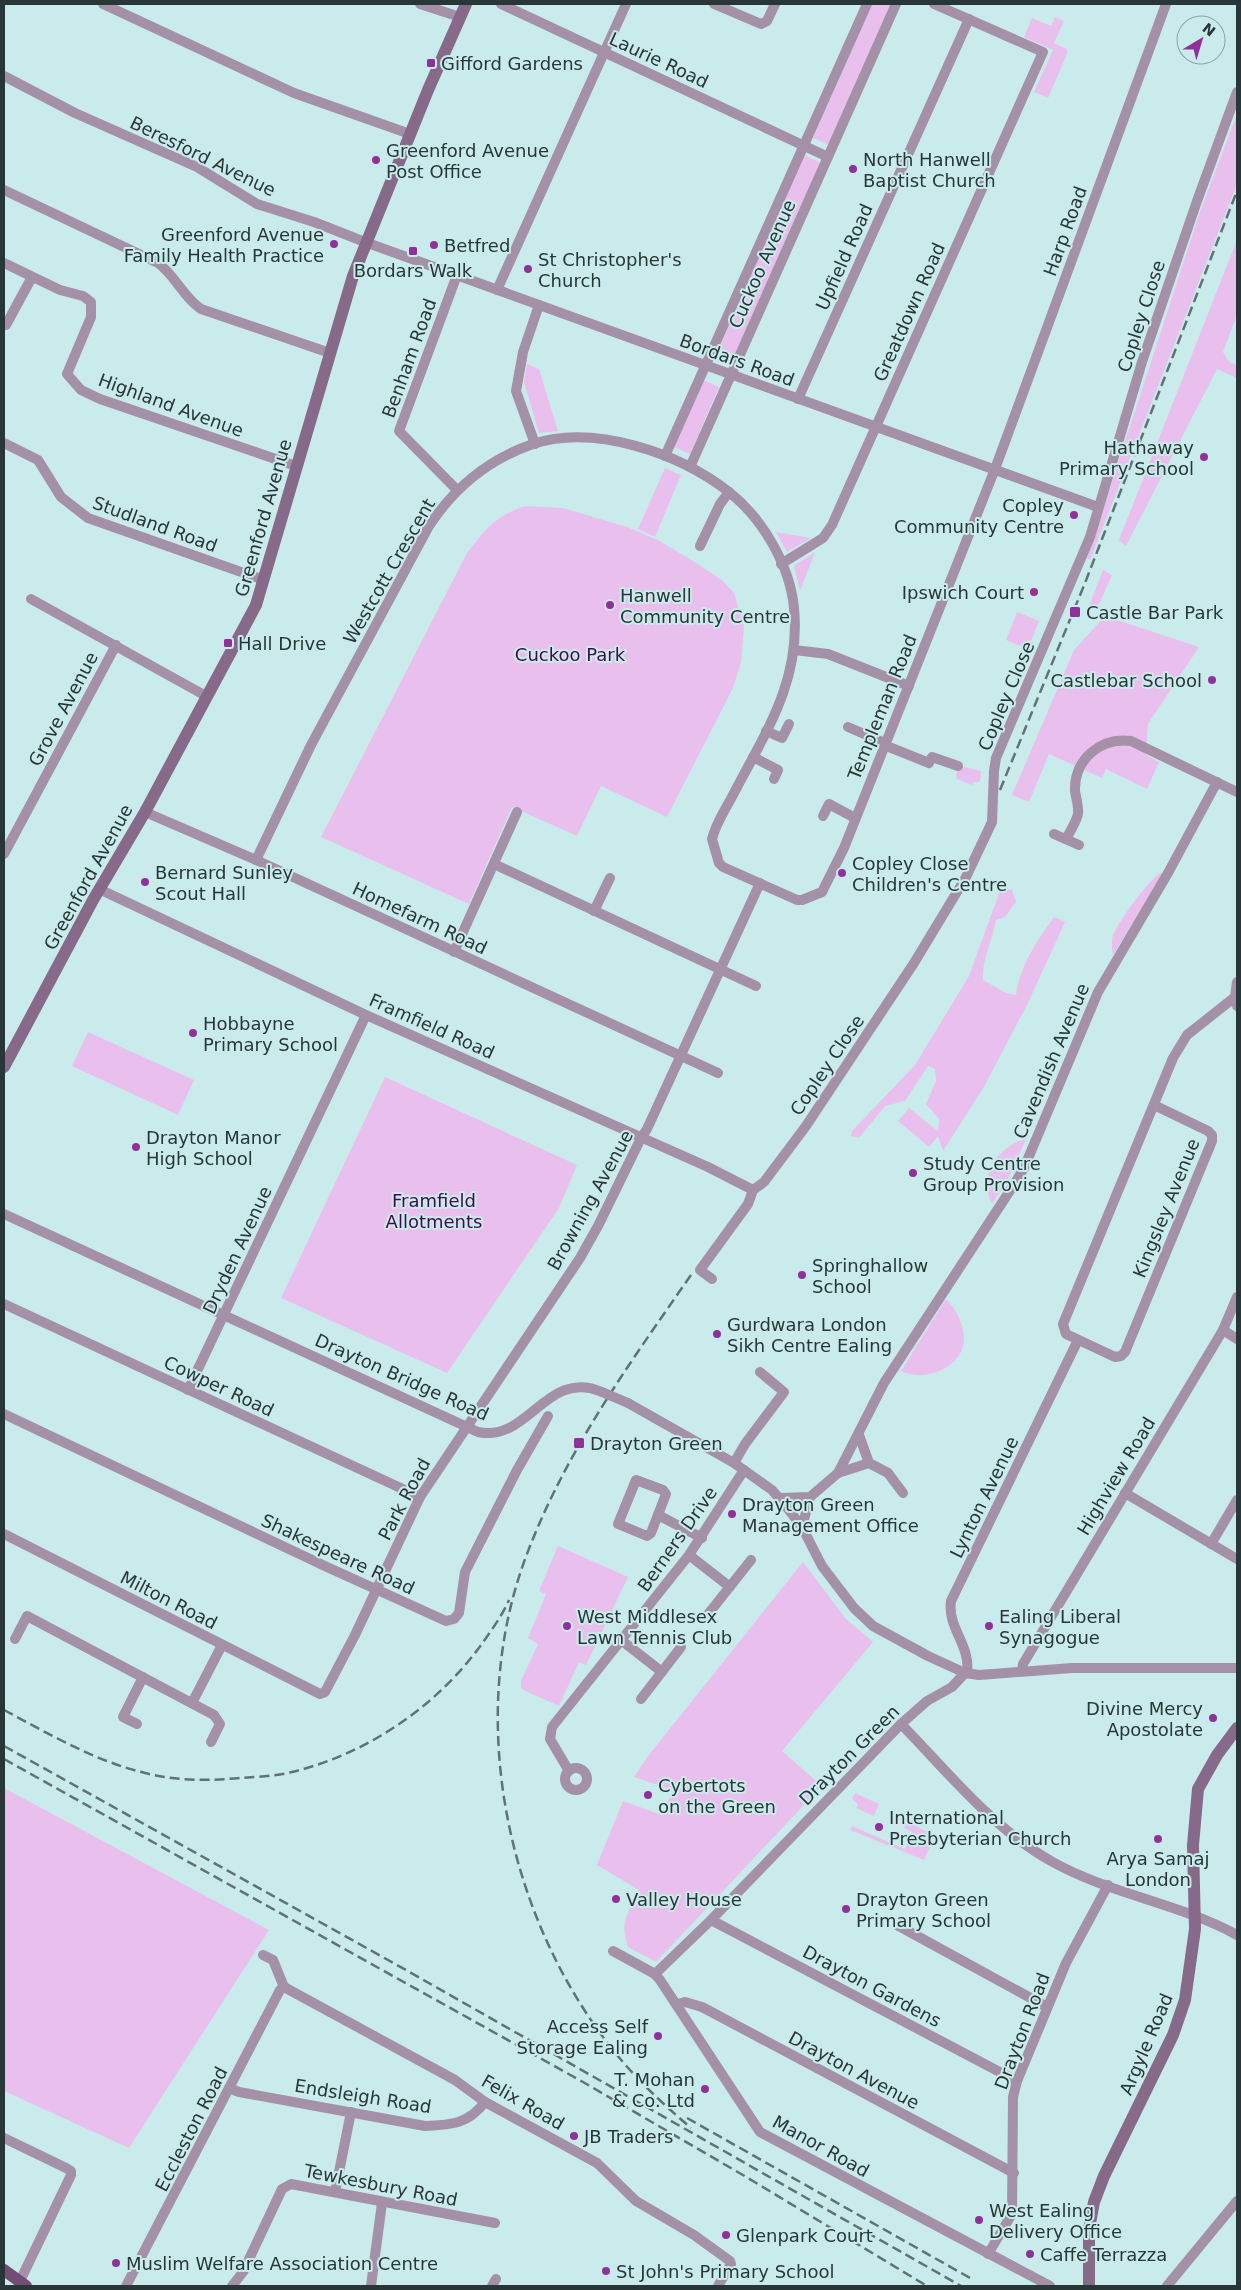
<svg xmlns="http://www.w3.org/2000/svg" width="1241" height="2290" font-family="'DejaVu Sans',sans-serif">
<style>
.green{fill:#e9c0ed}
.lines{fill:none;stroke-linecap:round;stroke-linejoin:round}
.street{stroke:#a591a7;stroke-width:10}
.secondary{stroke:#876989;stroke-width:12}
.primary{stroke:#714c74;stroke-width:12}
.rail{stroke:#607374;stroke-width:2.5;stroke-dasharray:10 5;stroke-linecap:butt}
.street-bridge{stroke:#a591a7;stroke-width:10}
.poi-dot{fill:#90319a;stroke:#caebec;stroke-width:2}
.labels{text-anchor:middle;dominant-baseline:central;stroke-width:4;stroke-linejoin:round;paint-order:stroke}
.street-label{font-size:18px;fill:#293637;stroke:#caebec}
.poi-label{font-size:18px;fill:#293637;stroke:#caebec;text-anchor:start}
.park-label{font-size:18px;fill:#44094a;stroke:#caebec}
</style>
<rect width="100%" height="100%" fill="#caebec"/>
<g class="green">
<path d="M872,4H891L829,145L813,138Z"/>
<path d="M1055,17L1064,21L1054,43L1067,49V54L1048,98L1034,92L1053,50L1024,37L1032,18L1051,26Z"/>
<path d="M1237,114V184L1090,560L1087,558L1200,212Z"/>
<path d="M804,155L821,163L732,361L716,355Z"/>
<path d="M1237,240V315L1223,352L1229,362L1237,365V378L1217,369L1126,546L1119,540Z"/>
<path d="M527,364L539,369L558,431L539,433L524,382Z"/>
<path d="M703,380L719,387L690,454L674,447Z"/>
<path d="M665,468L681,475L655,537L638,529Z"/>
<path d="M525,506L563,508L627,527L658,540L693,561L722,580L734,593L744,626L741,663L733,688L667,817L601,786L577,836L512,807L469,904L321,837L467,553C485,529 497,515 525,506Z"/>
<path d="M776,532L811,538L787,552Z"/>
<path d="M815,552L800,591L794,566Z"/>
<path d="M1103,570L1112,575L1097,609L1089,606Z"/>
<path d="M1017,612L1039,621L1028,649L1006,640Z"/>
<path d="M1105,616L1199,647L1148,724L1146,755L1159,762L1147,789L1106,769L1102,778L1049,754L1029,802L1012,795L1074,650Z"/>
<path d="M964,767L981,771L980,782H974L972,785L957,779L956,773Z"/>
<path d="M1160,873L1163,874L1113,955C1112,948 1111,942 1113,935C1121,918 1145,885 1160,873Z"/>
<path d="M1001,888L1012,890L1016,902L1005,917L996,920C993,938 981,963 983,980L1006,993L1016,995C1020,965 1037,941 1054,917L1065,922L1028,1003L985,1085L943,1151L938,1136L929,1147L898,1121L909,1108L938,1131L939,1119L926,1104L936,1081L935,1069L928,1066L905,1101L885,1106L859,1138L851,1136L852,1131L915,1065L969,976Z"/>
<path d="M88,1032L194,1080L178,1115L72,1066Z"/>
<path d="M385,1077L577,1165L559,1208L447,1373L281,1298Z"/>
<path d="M1026,1139L1009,1177L992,1204C977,1176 998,1146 1026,1139Z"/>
<path d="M946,1299C957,1310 967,1330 963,1346C957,1370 922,1382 901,1371Z"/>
<path d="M558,1546L628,1577L586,1665L579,1662L559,1706L521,1689V1681L538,1644L528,1638L546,1594L539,1591Z"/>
<path d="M803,1562L846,1619L873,1642L782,1751L822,1786L656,1962L628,1947C619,1922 628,1913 639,1890L597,1865L623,1801L662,1815L673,1790L634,1777L648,1756Z"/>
<path d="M4,1788L269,1930L129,2148L4,2091Z"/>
<path d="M855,1793L879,1804L874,1816L856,1808L858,1804L852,1799Z"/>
<path d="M908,1817L910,1818L908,1822L935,1836L924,1860L850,1830L852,1826L905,1849L912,1832L904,1828Z"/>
</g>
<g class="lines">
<g class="street">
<path d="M103,4L294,93L410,134"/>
<path d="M420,4L460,17"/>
<path d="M501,4L828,157"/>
<path d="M714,4L761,24L767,21L775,4"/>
<path d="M4,76L75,113L197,167L257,204L314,222L365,242L1098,507"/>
<path d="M4,190L158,263C175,275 183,297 201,309L330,353"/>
<path d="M4,263L60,290L83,296L91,302V317L67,374L81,390L100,399L296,466"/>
<path d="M457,275L399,431L457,490"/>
<path d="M497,290L626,4"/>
<path d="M6,325L32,277"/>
<path d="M798,399L969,19"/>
<path d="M4,443L38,460L61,497L88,518L264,580"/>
<path d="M535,444L516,391L523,352L539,305"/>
<path d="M665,456L867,4"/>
<path d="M690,467L896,4"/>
<path d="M700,546L720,504L729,492"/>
<path d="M781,564L823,538L832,525L1043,52L934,4"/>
<path d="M31,599L206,696"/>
<path d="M794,650L828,654L909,686"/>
<path d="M848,727L885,743"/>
<path d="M766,731L782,738L789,724"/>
<path d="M884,745L929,763L932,757L958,766"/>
<path d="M753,757L778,770L774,779"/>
<path d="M145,812L256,860L718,1073"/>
<path d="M823,816L829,804L855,818"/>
<path d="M1054,834L1079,845"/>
<path d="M1066,839C1070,832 1076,822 1078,814C1079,807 1076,798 1075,791C1074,759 1101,737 1131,741L1237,792"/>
<path d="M4,854L116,645"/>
<path d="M256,860L311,745L429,526C454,488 489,459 533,444C595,424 679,453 729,492C762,518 790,565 794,608C801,680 767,730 735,791C727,807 716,822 712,839L719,863L723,867L797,900H802L822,892L844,848L995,469L1166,4"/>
<path d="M494,864L756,986"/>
<path d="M99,889L366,1015L708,1167L753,1190"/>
<path d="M594,911L610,878"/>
<path d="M454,952L517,812"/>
<path d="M1237,982L1235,997L1237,1006"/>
<path d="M1154,1105L1208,1131L1212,1135V1141L1125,1352L1121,1356L1115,1357L1066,1334L1063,1324L1173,1058L1187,1035L1235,997"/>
<path d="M4,1214L478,1432C529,1443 546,1368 602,1392"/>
<path d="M712,1279L700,1270L748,1204L753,1190L764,1182L806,1126L914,963L966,877L992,822L994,771L996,758L1090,537L1142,362L1197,201L1237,92"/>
<path d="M4,1304L420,1497"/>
<path d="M1223,1330L1237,1339"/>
<path d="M188,1390L366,1015"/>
<path d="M628,1403L734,1463L772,1490L785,1505L802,1527L822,1566L854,1608L873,1626L928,1656L965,1673L979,1675L1072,1668H1237"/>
<path d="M4,1414L327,1567L446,1621L454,1619L459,1613L465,1572L517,1470L548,1416"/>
<path d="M859,1435L869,1463L888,1473L903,1493"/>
<path d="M734,1463L745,1444L784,1392L760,1372"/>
<path d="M838,1473L869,1463"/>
<path d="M636,1480L663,1490L666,1494L651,1533L647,1536L618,1524Z"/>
<path d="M1125,1493L1237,1559"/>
<path d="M779,1498L810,1497L838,1473L884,1383L1013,1186L1024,1168L1098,992L1168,873L1217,782"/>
<path d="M658,1515L702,1538"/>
<path d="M802,1527L810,1497"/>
<path d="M4,1534L320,1694L325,1692L355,1635L420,1497L580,1258L598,1226L641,1138L647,1129L760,883"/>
<path d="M1211,1544L1237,1500"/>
<path d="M689,1555L730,1587"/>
<path d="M705,1618L751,1560"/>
<path d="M15,1639L27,1616L214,1715L220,1724L211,1742"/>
<path d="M621,1640L662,1672"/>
<path d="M1022,1671L1023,1664L1223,1330L1237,1297"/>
<path d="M967,1673C971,1645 947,1628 951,1601L1078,1340"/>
<path d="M641,1699L681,1647"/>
<path d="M192,1703L222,1645"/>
<path d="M137,1724L123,1717L143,1677"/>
<path d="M901,1724C947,1771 992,1828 1051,1861C1109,1894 1179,1903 1237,1935"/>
<circle cx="576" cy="1779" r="11"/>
<path d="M569,1771L550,1739L552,1727L689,1555L744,1470"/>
<path d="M711,1920L1017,2081"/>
<path d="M897,1925L1047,2007"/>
<path d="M613,1951L655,1974L660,1980L760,2132L1050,2286"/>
<path d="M263,1955L273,1960L284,1987"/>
<path d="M655,1974L711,1920L901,1724L927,1701L952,1687L965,1673"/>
<path d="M284,1987L455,2080L485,2102L597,2163L636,2201L694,2235L730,2261L731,2264L718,2286"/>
<path d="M678,2004L685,2002L702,2007L1014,2173"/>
<path d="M229,2088L239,2092L425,2126C452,2125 468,2124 485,2102"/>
<path d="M4,2138L66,2168L71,2171V2175L20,2281"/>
<path d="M335,2192L351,2112"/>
<path d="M988,2254L1012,2214L1013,2097L1017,2081L1066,1963L1108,1885"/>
<path d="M126,2286L280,1990L284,1987"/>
<path d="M232,2286L243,2272L282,2189L291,2184L495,2223"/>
<path d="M371,2286L382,2203"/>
<path d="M492,2286L496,2279"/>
<path d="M1167,2286L1237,2201"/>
</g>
<g class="secondary">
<path d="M4,1067L93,900L145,812L256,605L353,276L428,90L466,4"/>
<path d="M1089,2286V2229L1094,2202L1104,2176L1173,2035L1185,2000L1195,1929L1193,1845L1198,1789L1217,1755L1237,1728"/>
</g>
<path class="primary" d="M4,2270L26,2286"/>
<g class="rail">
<path d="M1000,790L1085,583L1237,191"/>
<path d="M691,1275C627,1367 562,1457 524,1562C466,1724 508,1918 613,2050C636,2079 663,2104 691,2128"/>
<path d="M4,1710C49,1734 95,1761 145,1773C176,1781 208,1781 240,1778C257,1777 276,1776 292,1772C367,1754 436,1707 481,1645C491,1631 502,1616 509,1600"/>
<path d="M4,1746L406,1970L961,2286"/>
<path d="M4,1759L583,2082L748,2178L927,2286"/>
<path d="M687,2118L970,2278"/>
</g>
<path class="street-bridge" d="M602,1392L628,1403"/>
</g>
<g class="poi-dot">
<rect x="426" y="58" width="10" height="10" rx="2.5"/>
<circle cx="376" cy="160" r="5"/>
<circle cx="853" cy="169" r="5"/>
<circle cx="334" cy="244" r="5"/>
<circle cx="434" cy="245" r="5"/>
<rect x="408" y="246" width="10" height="10" rx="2.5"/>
<circle cx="528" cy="269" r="5"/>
<circle cx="1204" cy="457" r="5"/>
<circle cx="1074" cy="515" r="5"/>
<circle cx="1034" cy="592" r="5"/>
<circle cx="610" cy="605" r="5"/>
<rect x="1069" y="606" width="12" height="12" rx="2.5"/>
<rect x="223" y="638" width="10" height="10" rx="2.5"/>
<circle cx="1212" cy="680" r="5"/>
<circle cx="842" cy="873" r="5"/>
<circle cx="145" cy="882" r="5"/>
<circle cx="193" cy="1033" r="5"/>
<circle cx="136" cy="1147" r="5"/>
<circle cx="913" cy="1173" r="5"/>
<circle cx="802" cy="1275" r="5"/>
<circle cx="717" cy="1334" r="5"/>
<rect x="573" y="1437" width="12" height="12" rx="2.5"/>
<circle cx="732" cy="1514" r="5"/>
<circle cx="567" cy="1626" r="5"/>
<circle cx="989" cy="1626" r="5"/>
<circle cx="1213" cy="1718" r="5"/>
<circle cx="648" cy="1795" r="5"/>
<circle cx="879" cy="1827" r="5"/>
<circle cx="1158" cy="1839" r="5"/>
<circle cx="616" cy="1899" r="5"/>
<circle cx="846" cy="1909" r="5"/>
<circle cx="658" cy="2036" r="5"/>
<circle cx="705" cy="2089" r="5"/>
<circle cx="574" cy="2136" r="5"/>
<circle cx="979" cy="2220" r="5"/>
<circle cx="726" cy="2235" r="5"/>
<circle cx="1030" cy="2254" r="5"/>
<circle cx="116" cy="2263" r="5"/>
<circle cx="606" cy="2271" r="5"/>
</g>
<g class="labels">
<g class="street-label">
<text transform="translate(659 60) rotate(25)">Laurie Road</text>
<text transform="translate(203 156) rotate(26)">Beresford Avenue</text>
<text transform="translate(1065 231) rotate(-70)">Harp Road</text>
<text transform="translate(844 257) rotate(-66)">Upfield Road</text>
<text transform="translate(762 264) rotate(-66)">Cuckoo Avenue</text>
<text transform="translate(909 312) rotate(-66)">Greatdown Road</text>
<text transform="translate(1141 316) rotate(-72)">Copley Close</text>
<text transform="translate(409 358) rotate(-70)">Benham Road</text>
<text transform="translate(737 360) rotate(20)">Bordars Road</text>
<text transform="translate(171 405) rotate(20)">Highland Avenue</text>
<text transform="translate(263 518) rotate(-74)">Greenford Avenue</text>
<text transform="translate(155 524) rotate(20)">Studland Road</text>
<text transform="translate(389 571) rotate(-60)">Westcott Crescent</text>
<text transform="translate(1006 696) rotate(-67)">Copley Close</text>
<text transform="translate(882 707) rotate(-68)">Templeman Road</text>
<text transform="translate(63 709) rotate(-62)">Grove Avenue</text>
<text transform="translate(88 877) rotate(-61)">Greenford Avenue</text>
<text transform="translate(420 918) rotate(25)">Homefarm Road</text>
<text transform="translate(432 1026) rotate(24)">Framfield Road</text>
<text transform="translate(1051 1061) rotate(-67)">Cavendish Avenue</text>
<text transform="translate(827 1065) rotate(-56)">Copley Close</text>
<text transform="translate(590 1200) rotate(-61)">Browning Avenue</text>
<text transform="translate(1166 1208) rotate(-68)">Kingsley Avenue</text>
<text transform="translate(237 1250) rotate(-65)">Dryden Avenue</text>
<text transform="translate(402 1377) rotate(24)">Drayton Bridge Road</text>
<text transform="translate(219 1386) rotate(25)">Cowper Road</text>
<text transform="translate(1116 1476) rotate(-59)">Highview Road</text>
<text transform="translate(984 1497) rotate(-64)">Lynton Avenue</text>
<text transform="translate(404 1499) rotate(-62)">Park Road</text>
<text transform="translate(677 1539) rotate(-55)">Berners Drive</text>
<text transform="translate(338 1554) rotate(25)">Shakespeare Road</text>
<text transform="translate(169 1600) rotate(27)">Milton Road</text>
<text transform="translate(849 1755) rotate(-45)">Drayton Green</text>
<text transform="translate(872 1986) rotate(28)">Drayton Gardens</text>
<text transform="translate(1022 2031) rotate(-69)">Drayton Road</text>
<text transform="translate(1146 2044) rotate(-67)">Argyle Road</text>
<text transform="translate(854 2070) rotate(28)">Drayton Avenue</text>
<text transform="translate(363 2096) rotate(9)">Endsleigh Road</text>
<text transform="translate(523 2102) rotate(30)">Felix Road</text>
<text transform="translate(191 2129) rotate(-63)">Eccleston Road</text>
<text transform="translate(821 2146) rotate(29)">Manor Road</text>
<text transform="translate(381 2185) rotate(11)">Tewkesbury Road</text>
</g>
<g class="poi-label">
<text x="441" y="63">Gifford Gardens</text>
<text x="386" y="150">Greenford Avenue<tspan x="386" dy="21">Post Office</tspan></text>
<text x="863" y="159">North Hanwell<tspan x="863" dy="21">Baptist Church</tspan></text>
<text x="324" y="234" text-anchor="end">Greenford Avenue<tspan x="324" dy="21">Family Health Practice</tspan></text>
<text x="444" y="245">Betfred</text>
<text x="538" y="259">St Christopher's<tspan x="538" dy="21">Church</tspan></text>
<text x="413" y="270" text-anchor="middle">Bordars Walk</text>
<text x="1194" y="447" text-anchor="end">Hathaway<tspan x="1194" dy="21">Primary School</tspan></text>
<text x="1064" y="505" text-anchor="end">Copley<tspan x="1064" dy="21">Community Centre</tspan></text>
<text x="1024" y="592" text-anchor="end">Ipswich Court</text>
<text x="620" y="595">Hanwell<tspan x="620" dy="21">Community Centre</tspan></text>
<text x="1086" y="612">Castle Bar Park</text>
<text x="238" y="643">Hall Drive</text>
<text x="1202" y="680" text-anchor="end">Castlebar School</text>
<text x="852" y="863">Copley Close<tspan x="852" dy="21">Children's Centre</tspan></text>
<text x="155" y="872">Bernard Sunley<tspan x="155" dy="21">Scout Hall</tspan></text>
<text x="203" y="1023">Hobbayne<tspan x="203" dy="21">Primary School</tspan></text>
<text x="146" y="1137">Drayton Manor<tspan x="146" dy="21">High School</tspan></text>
<text x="923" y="1163">Study Centre<tspan x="923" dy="21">Group Provision</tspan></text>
<text x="812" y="1265">Springhallow<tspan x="812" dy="21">School</tspan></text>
<text x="727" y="1324">Gurdwara London<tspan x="727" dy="21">Sikh Centre Ealing</tspan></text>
<text x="590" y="1443">Drayton Green</text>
<text x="742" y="1504">Drayton Green<tspan x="742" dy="21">Management Office</tspan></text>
<text x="577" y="1616">West Middlesex<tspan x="577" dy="21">Lawn Tennis Club</tspan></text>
<text x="999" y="1616">Ealing Liberal<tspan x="999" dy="21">Synagogue</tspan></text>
<text x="1203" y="1708" text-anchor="end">Divine Mercy<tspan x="1203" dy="21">Apostolate</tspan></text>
<text x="658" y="1785">Cybertots<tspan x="658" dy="21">on the Green</tspan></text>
<text x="889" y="1817">International<tspan x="889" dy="21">Presbyterian Church</tspan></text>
<text x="1158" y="1858" text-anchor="middle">Arya Samaj<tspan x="1158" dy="21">London</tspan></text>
<text x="626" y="1899">Valley House</text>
<text x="856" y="1899">Drayton Green<tspan x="856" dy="21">Primary School</tspan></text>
<text x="648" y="2026" text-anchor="end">Access Self<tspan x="648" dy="21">Storage Ealing</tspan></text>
<text x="695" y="2079" text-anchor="end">T. Mohan<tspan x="695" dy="21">&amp; Co. Ltd</tspan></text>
<text x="584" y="2136">JB Traders</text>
<text x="989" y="2210">West Ealing<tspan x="989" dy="21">Delivery Office</tspan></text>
<text x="736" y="2235">Glenpark Court</text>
<text x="1040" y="2254">Caffe Terrazza</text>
<text x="126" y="2263">Muslim Welfare Association Centre</text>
<text x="616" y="2271">St John's Primary School</text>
</g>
<g class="park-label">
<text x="570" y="654">Cuckoo Park</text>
<text x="434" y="1200">Framfield<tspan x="434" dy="21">Allotments</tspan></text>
</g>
</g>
<rect width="1241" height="2290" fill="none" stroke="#293637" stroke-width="10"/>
<g transform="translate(1201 40) rotate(38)"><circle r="24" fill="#caebec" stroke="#8aa3a4"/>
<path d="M0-4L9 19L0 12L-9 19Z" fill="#90319a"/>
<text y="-8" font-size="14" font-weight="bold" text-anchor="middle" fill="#293637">N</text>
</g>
</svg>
